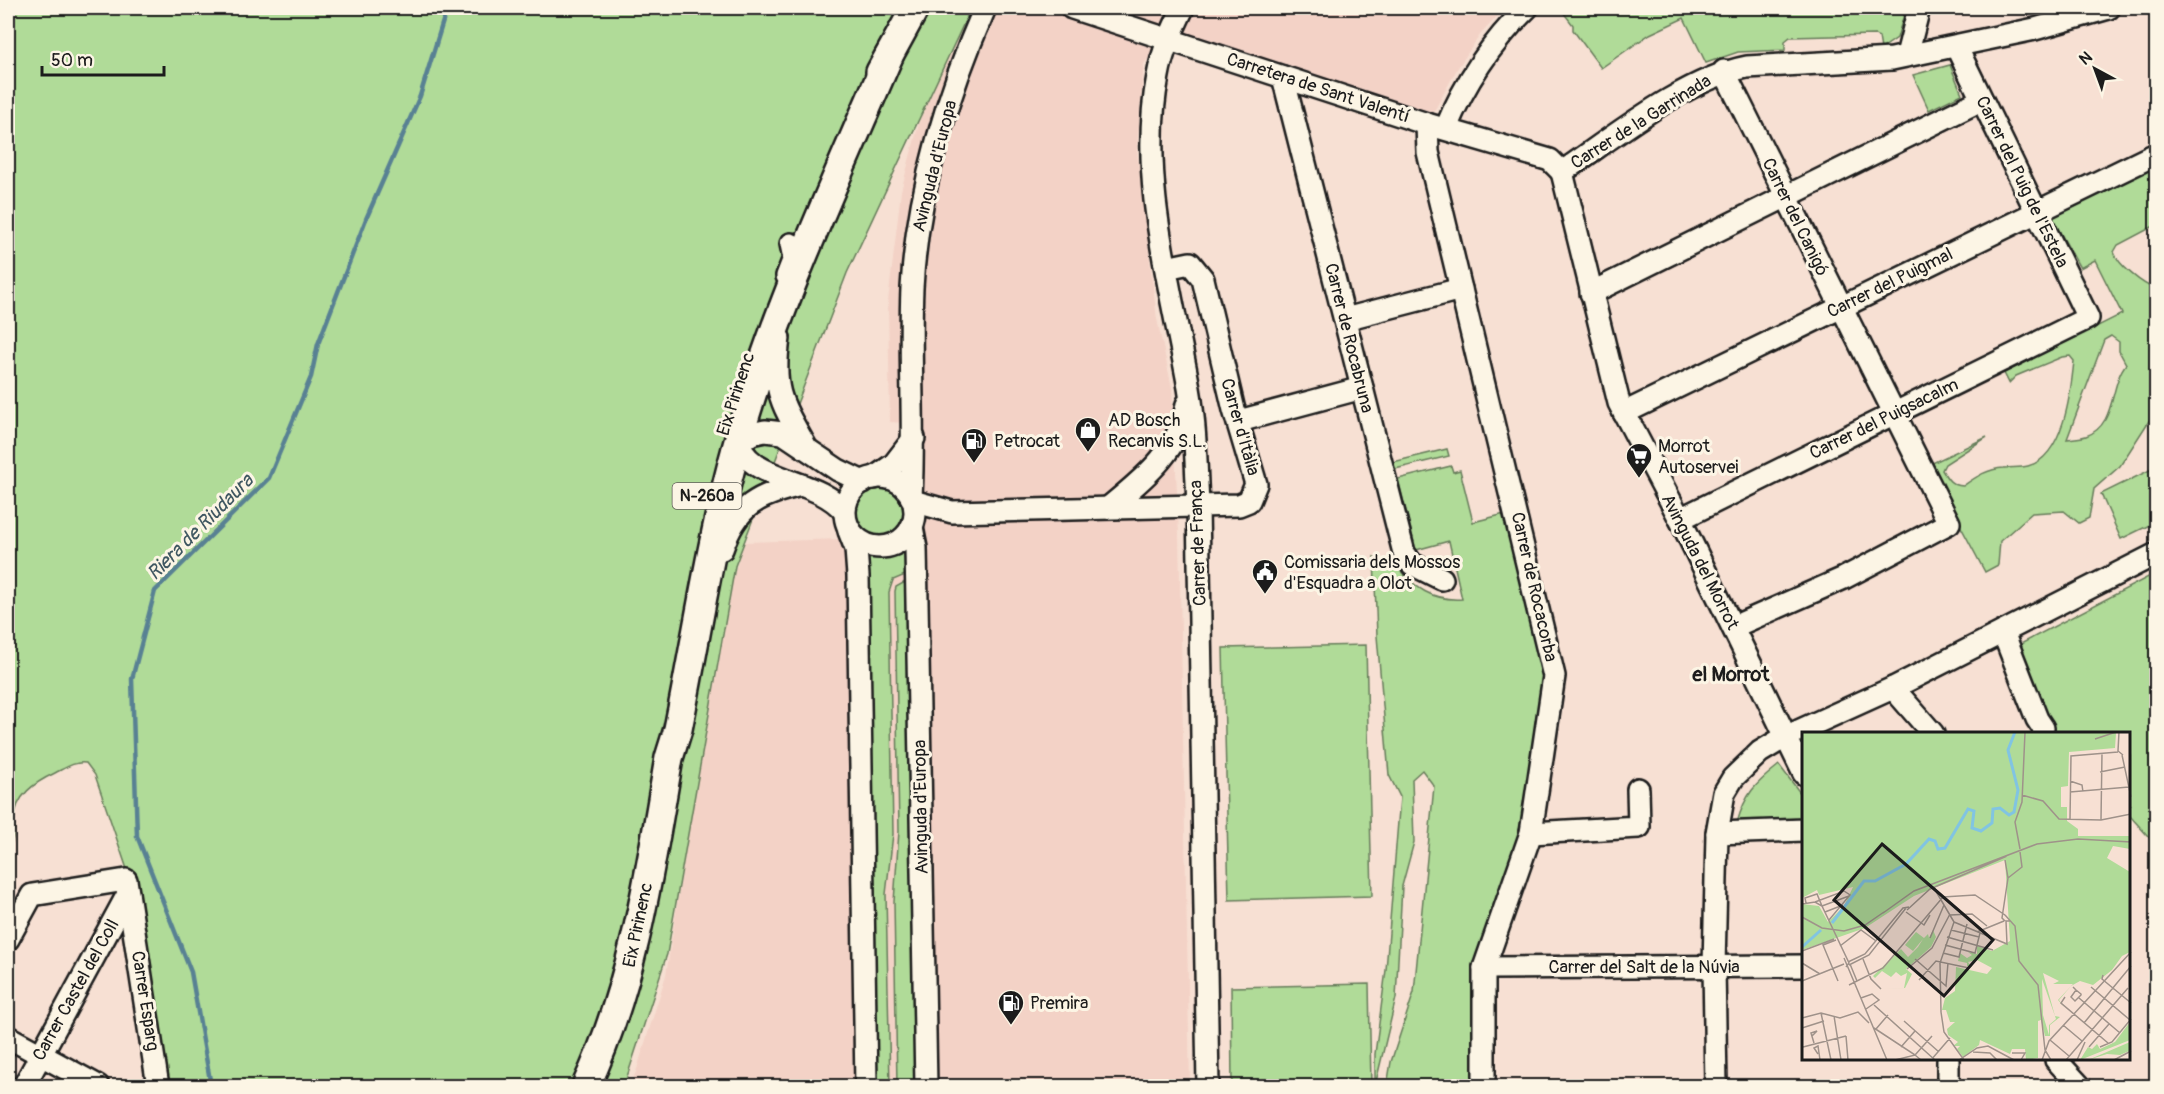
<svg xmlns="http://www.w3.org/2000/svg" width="2164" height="1094" font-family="Pangolin,sans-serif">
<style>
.built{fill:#f3d2c6}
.green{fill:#b0db98;stroke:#667c5a;stroke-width:1.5;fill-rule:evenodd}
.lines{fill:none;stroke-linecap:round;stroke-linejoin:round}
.stream{stroke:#598193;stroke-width:4.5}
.minor-casing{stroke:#1c1c1c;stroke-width:26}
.major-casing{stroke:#1c1c1c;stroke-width:32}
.minor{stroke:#fcf5e5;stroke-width:21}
.major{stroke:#fcf5e5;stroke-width:27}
.labels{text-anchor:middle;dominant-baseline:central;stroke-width:6;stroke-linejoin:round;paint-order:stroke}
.shield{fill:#fcf5e5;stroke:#5f5d58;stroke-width:1.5}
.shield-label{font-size:16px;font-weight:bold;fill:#1c1c1c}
.street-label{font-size:18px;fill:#1c1c1c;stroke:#fcf5e5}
.poi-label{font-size:18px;fill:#1c1c1c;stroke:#fcf5e5;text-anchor:start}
.water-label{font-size:20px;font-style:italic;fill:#3f5761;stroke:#fcf5e5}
.neighbourhood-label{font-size:20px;font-weight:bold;fill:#1c1c1c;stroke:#fcf5e5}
.inset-river{fill:none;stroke:#81c4e2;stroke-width:3}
.inset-road{fill:none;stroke:#9f928a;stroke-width:1.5}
.view{fill:#1c1c1c;fill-opacity:0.15;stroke:#1c1c1c;stroke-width:3}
.inset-edge{fill:none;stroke:#1c1c1c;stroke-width:3}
</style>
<rect width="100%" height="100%" fill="#f7e0d3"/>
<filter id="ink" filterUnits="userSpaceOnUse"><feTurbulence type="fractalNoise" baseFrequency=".0167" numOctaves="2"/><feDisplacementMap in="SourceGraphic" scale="12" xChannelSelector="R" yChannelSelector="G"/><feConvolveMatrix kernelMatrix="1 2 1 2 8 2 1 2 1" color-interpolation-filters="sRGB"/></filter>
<g filter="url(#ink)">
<path class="built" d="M959,8H1505L1480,35L1457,69L1427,124L1161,42L1144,64L1137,149L1157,319L1172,388L1179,534L1190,1086H629L636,1072L666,975L711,686L728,594L744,542L840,539L843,459L858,467L871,469L902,446L904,423L890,422L888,302L901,191L923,108Z"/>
<g class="green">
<path d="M8,8H971L847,273L735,566L667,954L624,1086H164L129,875L95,775L86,763C75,761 65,768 55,773C34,783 16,795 14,820C13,833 14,841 8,852Z"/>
<path d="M1560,8H1906L1897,38L1881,49L1879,37L1875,35L1790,37L1785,41V50L1738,52L1706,63L1684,18L1650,34L1601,68L1573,30V25Z"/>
<path d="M1950,65L1962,94L1929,110L1913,75Z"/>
<path d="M2156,163V225L2118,245L2114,252C2118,265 2143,285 2156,289V410L2120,466L2094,489L2089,518L2079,523L2064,511L2032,513L2000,541L1998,565L1985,572L1928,465L1987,437L1945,464L1942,470C1948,480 1951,485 1963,486C1976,477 1987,469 2004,468C2012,467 2020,468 2028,466C2064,457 2071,391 2074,361L2070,356L2062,357L2016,376L2009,383L2004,373L2122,314L2095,260L2080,268L2051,216ZM2111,336L2119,342V351L2126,364C2109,385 2117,425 2086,436C2080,438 2073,438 2067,439L2104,340Z"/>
<path d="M1447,449L1449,456L1395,469L1393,462Z"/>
<path d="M1451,466L1453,472L1460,470L1473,522L1505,514L1544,674L1522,825L1504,882L1475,1086H1387L1391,1062L1414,992L1434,786L1422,770L1412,779L1414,842L1402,886L1396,998L1375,1086V1054L1386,970L1400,797L1389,775L1377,636L1374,557L1396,569V566C1415,588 1432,601 1462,599L1449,541L1416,550L1398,479Z"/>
<path d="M2156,467V522L2121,539L2101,494Z"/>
<circle cx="880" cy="513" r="24"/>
<path d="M904,549L905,575L893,580L889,592L893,834L886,894L890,1086H877L867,556H890Z"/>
<path d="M2156,573V845L2130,816V734H2056L2013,648Z"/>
<path d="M905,582L915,1086H897L894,902L899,831L895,591L896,587Z"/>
<path d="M1366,645L1372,896L1229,900L1223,648Z"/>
<path d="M1779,765L1804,798V823H1737C1745,794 1755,784 1779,765Z"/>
<path d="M1369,984L1371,1086H1232L1231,987Z"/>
</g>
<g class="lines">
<path class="stream" d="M211,1086L191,972L137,836L132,679L155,591L269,478L311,377L318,344L366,219L420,96L447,8"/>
<g class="minor-casing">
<g id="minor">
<path d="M1072,8L1427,124L1550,160L1562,172"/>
<path d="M1183,8C1173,29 1162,52 1158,76C1138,179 1171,286 1189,388C1196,427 1196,467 1198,506L1208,1086"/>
<path d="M1907,55L1919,8"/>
<path d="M1724,71L1949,523L1844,578L1733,627"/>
<path d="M1283,77L1404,553L1412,564L1442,579"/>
<path d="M1427,124L1428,152L1554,676L1531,833L1484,968V1086"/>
<path d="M1446,128C1465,82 1492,42 1527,8"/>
<path d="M1562,172L1619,403L1680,519L1804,774"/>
<path d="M1562,172C1615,136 1685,79 1747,67L1892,59L2035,29L2109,8"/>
<path d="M787,276L794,258L791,244"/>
<path d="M1591,293L1981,100"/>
<path d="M1345,319L1461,289"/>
<path d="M779,338C772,391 781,402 806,447"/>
<path d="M1624,413L2156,154"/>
<path d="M1239,421L1362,388"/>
<path d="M736,434C743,483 816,476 844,511"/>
<path d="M733,449L751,434L765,431L783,433L838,470L863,482"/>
<circle cx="880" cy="512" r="35"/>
<path d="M874,478L894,464L914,438"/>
<path d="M911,497C915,427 909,357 912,288C917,192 947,95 985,8"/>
<path d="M913,501L952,512L1239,505L1249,501L1256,484L1234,410L1203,279L1190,263L1166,268"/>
<path d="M1108,508C1143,479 1179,452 1187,404"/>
<path d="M1680,519L2088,318L1956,46"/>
<path d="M912,527L916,548L926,1086"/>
<path d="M849,531L856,549L858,576L866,1086"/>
<path d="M722,549C737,505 758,495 801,485"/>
<path d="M2003,632L2037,719L2043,728"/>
<path d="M1893,688L1933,734"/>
<path d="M1531,833L1639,827L1638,789"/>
<path d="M1717,833L1804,830"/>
<path d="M8,939L32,895L126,880L158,1086"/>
<path d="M1484,968L1804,966"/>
<path d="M8,1037L98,1086"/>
<path d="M1948,1060V1086"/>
<path d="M2056,1060L2080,1086"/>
<path d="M24,1086L128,894"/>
<path d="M1716,1086L1714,967L1717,833L1724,793L1733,778L1760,752L1785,737L1893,688L2156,554"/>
</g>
</g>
<g class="major-casing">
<g id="major">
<path d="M880,72L915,8"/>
<path d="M586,1086C634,983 650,870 669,758L678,729C697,635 711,538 737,445C774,311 835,183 889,56"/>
</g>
</g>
<use href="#minor" class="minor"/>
<use href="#major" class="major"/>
</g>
</g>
<defs>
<g id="shop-pin" transform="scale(1.35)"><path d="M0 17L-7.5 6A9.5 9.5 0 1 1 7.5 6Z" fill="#1c1c1c" stroke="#fcf5e5"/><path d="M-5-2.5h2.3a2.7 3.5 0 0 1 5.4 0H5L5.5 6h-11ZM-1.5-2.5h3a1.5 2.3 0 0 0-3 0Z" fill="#fff"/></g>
<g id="fuel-pin" transform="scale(1.35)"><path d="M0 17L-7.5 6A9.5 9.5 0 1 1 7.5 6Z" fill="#1c1c1c" stroke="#fcf5e5"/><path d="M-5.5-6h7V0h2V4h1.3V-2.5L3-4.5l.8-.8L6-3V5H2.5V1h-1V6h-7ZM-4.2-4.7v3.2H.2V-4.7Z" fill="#fff"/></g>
<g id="supermarket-pin" transform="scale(1.35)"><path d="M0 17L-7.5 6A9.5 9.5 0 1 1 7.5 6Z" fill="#1c1c1c" stroke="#fcf5e5"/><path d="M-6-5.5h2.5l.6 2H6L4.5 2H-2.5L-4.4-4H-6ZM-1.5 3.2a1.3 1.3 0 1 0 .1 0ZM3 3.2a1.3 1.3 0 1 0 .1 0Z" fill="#fff"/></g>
<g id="civic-pin" transform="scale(1.35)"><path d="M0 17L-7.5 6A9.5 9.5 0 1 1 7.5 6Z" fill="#1c1c1c" stroke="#fcf5e5"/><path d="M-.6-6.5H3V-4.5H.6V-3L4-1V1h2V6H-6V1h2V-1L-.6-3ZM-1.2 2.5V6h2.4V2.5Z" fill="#fff"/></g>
</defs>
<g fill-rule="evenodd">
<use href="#shop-pin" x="1088" y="430"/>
<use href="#fuel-pin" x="974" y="441"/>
<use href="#supermarket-pin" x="1639" y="456"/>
<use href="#civic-pin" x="1265" y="572"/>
<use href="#fuel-pin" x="1011" y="1003"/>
</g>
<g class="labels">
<rect class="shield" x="672.5" y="483" width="69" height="26" rx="4.5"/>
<g class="shield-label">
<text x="707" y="496">N-260a</text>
</g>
<g class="street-label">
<text transform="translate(1318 88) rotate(18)">Carretera de Sant Valentí</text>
<text transform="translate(1641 122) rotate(-32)">Carrer de la Garrinada</text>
<text transform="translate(935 166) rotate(-76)">Avinguda d'Europa</text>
<text transform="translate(2022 182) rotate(64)">Carrer del Puig de l'Estela</text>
<text transform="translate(1795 217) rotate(64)">Carrer del Canigó</text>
<text transform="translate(1890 283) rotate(-26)">Carrer del Puigmal</text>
<text transform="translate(1349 338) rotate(76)">Carrer de Rocabruna</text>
<text transform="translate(736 394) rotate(-72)">Eix Pirinenc</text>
<text transform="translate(1884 419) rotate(-26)">Carrer del Puigsacalm</text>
<text transform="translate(1240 427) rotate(74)">Carrer d'Itàlia</text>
<text transform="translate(1198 543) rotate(-92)">Carrer de França</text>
<text transform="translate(1700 562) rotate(63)">Avinguda del Morrot</text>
<text transform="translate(1534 587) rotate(77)">Carrer de Rocacorba</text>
<text transform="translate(921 807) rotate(-91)">Avinguda d'Europa</text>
<text transform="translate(638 925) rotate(-78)">Eix Pirinenc</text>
<text x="1644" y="967">Carrer del Salt de la Núvia</text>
<text transform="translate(76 990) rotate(-61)">Carrer Castel del Coll</text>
<text transform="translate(145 1001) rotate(81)">Carrer Esparg</text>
</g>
<g class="poi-label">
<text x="1108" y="420">AD Bosch<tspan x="1108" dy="21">Recanvis S.L.</tspan></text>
<text x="994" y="441">Petrocat</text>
<text x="1658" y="446">Morrot<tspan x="1658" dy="21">Autoservei</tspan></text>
<text x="1284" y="562">Comissaria dels Mossos<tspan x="1284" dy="21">d'Esquadra a Olot</tspan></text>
<text x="1030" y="1003">Premira</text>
</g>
<g class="water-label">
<text transform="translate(200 527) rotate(-45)">Riera de Riudaura</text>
</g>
<g class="neighbourhood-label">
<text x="1731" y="674">el Morrot</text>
</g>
</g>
<g transform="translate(1802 732)">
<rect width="328" height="328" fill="#f7e0d3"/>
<path d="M0,0L314,1L313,16L267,20L266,54L259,55V75H265V89L276,97V104H328V117L311,114L305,126L328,140V220L320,224L310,238L291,253L278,249L269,254L257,268L262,275L256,268L269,254L271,252H251L257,249L241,241L253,284L258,285L248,293V304H243L239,288L236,289V326L224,328L223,317H210L208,322L178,308L177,313L161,325L155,317L158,314H151L156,310L146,303L145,297L153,290H148L144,278H140L143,266L153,259L154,235L185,242L190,236L175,228L166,230L170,235L165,234V231L156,229L158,221L165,226L170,223L166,220L175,222V214L190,219L208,209L203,128L112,164L63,196L0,218V172L17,174L26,190L42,174L51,155L17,163L15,158L0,166ZM240,247L254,287L247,293V303L241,283ZM131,198L134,205L129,215L104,237L110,242L103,256L80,257L102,256L105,241L99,244L94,240L89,245L80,239L73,246L71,244L99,217L106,225L116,215L121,207L111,219L103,213L114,200L122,206L126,202L127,206ZM328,290V308L278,328L286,315L290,317L295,312L298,317L313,310ZM328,310L327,319L318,323L305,322L286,328Z" fill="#b0db98" fill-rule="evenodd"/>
<path class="inset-river" d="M30,191L62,149H73L104,132L127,107L133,109L136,117L143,116L166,77L172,79L170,96L179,99L190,91L191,77L198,76L207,83L212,80L216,58L206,18L213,0M0,215L19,198"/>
<path class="inset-road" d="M317,0L316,19L321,23M293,7L314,0M320,23L329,65M298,40L323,35M268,49L280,53L281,60M268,60L327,55M220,63L241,69L257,87L299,88L329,82M268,87L269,24L316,20M299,88L300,21M218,117L213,90L220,70L223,0M203,128L206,146L200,186L203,189M206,146L220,135L218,120M132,156L152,190M13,170L42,159L48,163L27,188M4,171L3,166L15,162L20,174L47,164M0,172L13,170L20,174L47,231L44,235M105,178L128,157L205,124M23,180L41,173M104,180L122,193L128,183M81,181L112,159L235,112L276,107L329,110M148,183L170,182L185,194M203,183L213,194L217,229L236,253L243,318L249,328M0,185L20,196L42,199L63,193L82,180M152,190L138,231L139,280L142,300L162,328M152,190L205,212L204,189H208M149,198L177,205M175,200L202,189M145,205L191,218M128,206L142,173M34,208L21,213L36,249M143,213L173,221L178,201M38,214L59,198L74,209M0,219L32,207M141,221L157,225L165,192M42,226L85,328M61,227L69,247L79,257M113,227L144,254L146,231M46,230L63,222L101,176L107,175M0,231L18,242M48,232L55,249M47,233L67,223L104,176M107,234L138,261M105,237L130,216L148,182M301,243L300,247L329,271M117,248L134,229L167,236M0,249L42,232M47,253L81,236L141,165L173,163L203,183M271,255L274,258L279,262V263L273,269L269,265L274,258M289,255L328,288M263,265L259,271L306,311M59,266L70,262L77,268L64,277M277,266L318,301M72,273L133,328M19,281L29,328M32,284L39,328M0,286L19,281L38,286L56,280L67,291M102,289L137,320M282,291L329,234M261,293L280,309M0,296L22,289M72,296L113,323L130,304M74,297L86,283M10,304L15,299L9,301L12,311M44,304L46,328M248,308L267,324M1,315L44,304M99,315L113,299M287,315L307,292M298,315L310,310L329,287M171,320L188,321L195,328M210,321H223L219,328M16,322L12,316L16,314L18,328M93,328L113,323L119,328M129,328L148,306M145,328H157L175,316L186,314L212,328M240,328L247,309L329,220M264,328L326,256M275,328L283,310M312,328L329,319"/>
<path class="view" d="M80,112L191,208L142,264L32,168Z"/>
<rect width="328" height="328" class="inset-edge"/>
</g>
<rect width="2164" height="1094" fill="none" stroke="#fcf5e5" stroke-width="30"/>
<rect x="15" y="15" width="2134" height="1064" fill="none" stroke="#1c1c1c" stroke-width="2" filter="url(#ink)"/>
<g transform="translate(2095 69) rotate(319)" stroke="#fcf5e5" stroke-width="4.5" paint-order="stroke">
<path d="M0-4.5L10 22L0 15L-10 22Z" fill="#1c1c1c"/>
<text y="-9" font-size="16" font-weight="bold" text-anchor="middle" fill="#1c1c1c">N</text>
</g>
<path d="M42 66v9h122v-9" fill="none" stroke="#1c1c1c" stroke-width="3"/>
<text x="51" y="66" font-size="18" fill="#1c1c1c" stroke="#fcf5e5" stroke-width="4.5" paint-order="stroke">50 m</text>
</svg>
